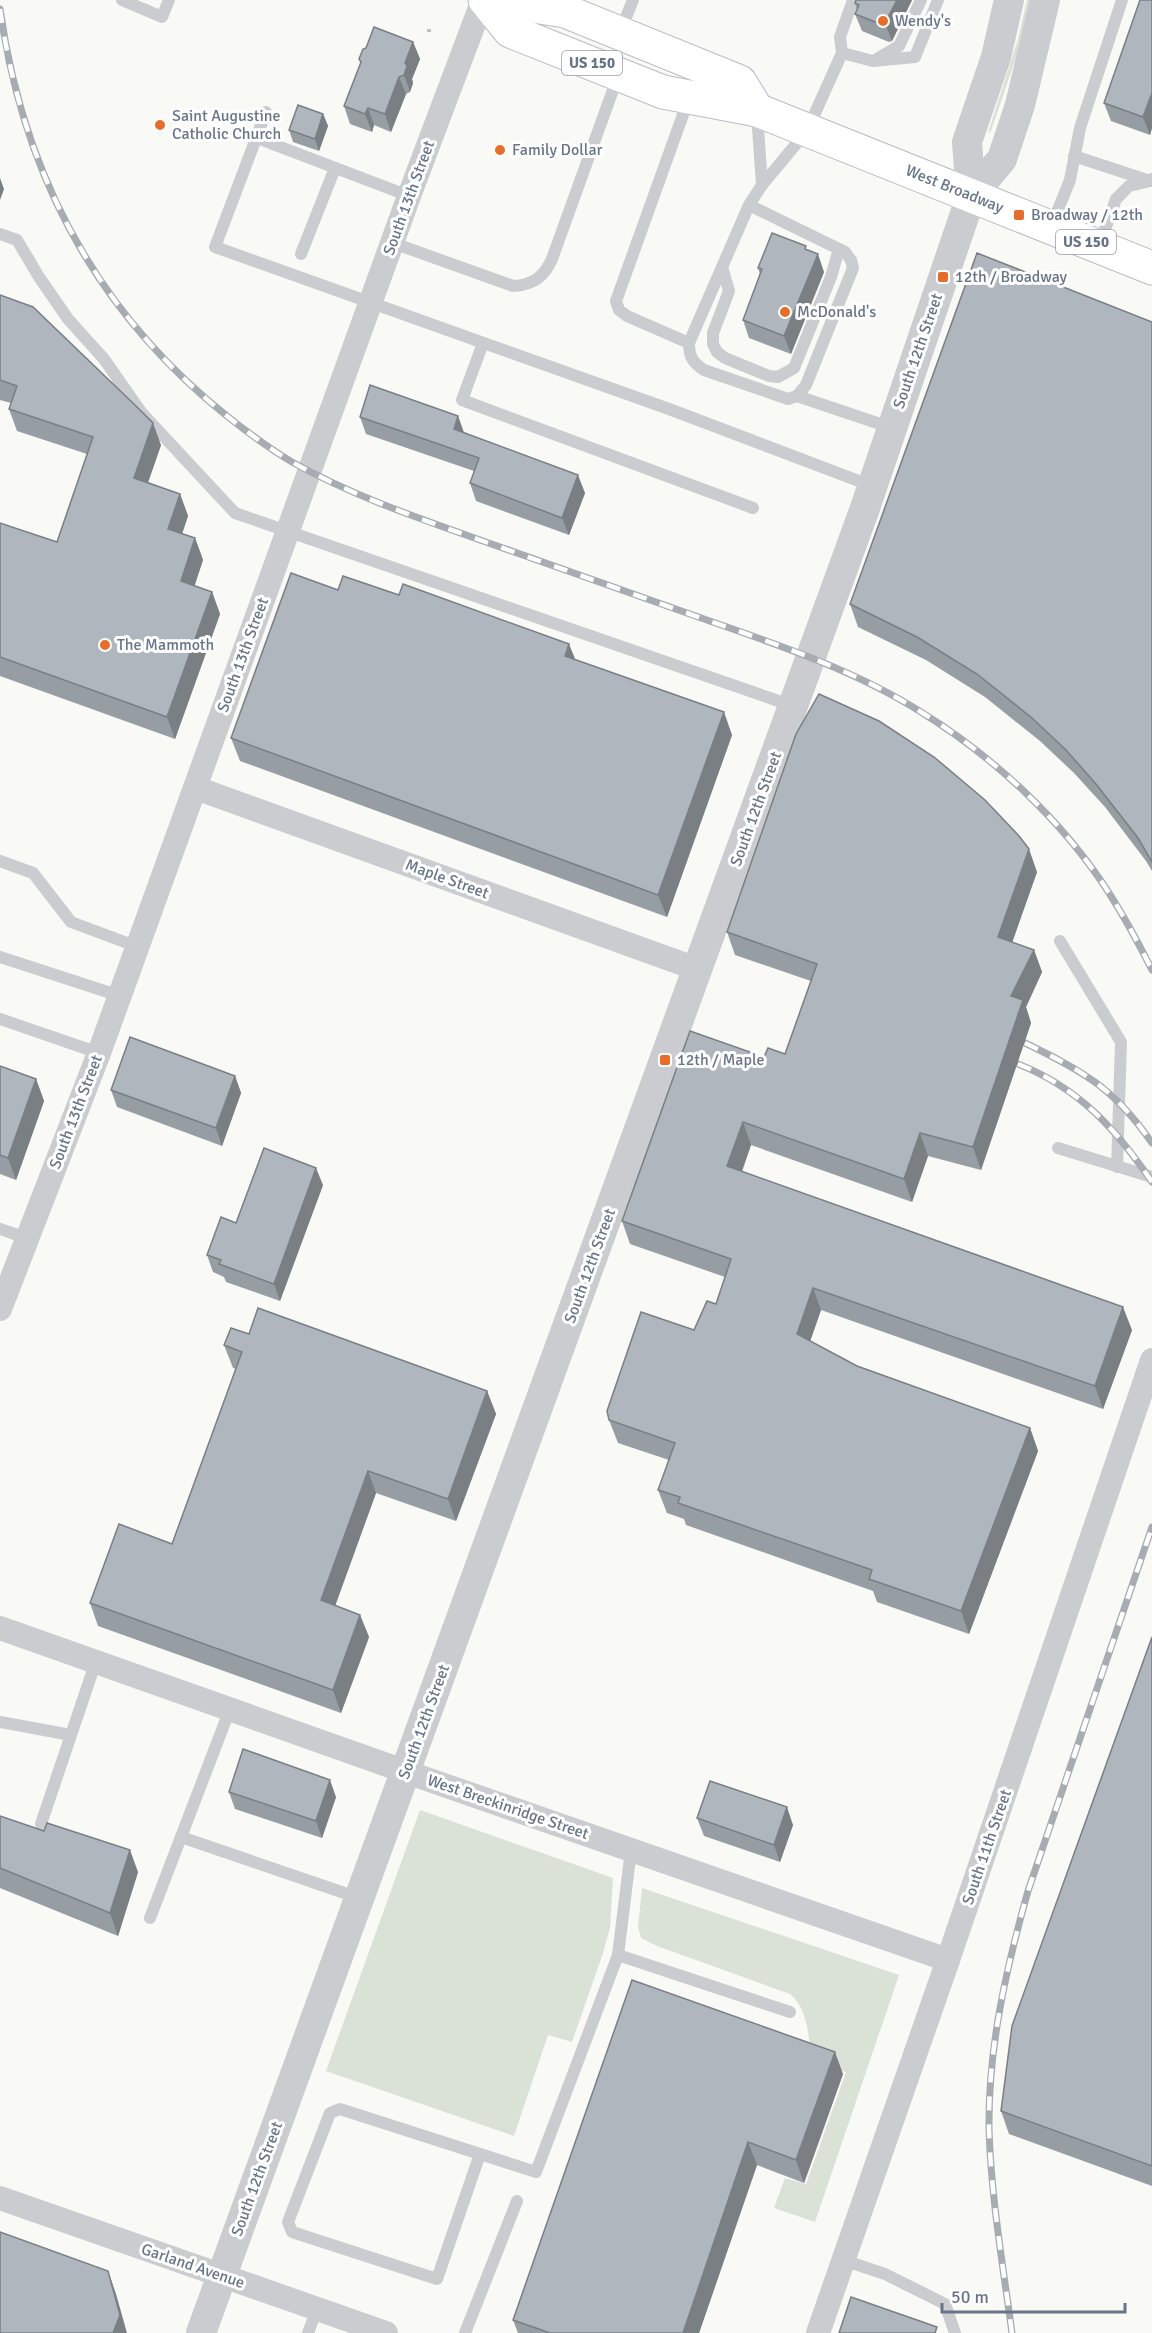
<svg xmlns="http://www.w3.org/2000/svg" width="1152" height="2333" font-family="Signika,sans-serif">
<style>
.green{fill:#dae1d7}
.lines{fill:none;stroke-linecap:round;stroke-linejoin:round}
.primary-casing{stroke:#babdc2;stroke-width:35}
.path{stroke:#c1c2c5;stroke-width:4;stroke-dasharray:3 3;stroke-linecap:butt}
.service{stroke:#caccd0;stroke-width:12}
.minor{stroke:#caccd0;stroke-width:24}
.tertiary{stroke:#caccd0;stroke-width:30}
.primary{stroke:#fff;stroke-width:33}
.rail-casing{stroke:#a7acb3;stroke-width:7}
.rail{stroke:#fff;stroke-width:4.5;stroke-dasharray:14;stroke-linecap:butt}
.wall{fill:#969da3}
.shaded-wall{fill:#7a7f84}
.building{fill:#afb6bd;stroke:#7a7f84;stroke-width:1.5}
.poi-dot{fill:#e56f2a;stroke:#fff;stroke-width:2}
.labels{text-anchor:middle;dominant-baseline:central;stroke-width:6;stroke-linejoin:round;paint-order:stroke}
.shield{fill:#fff;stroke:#959eac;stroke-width:1.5}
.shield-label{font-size:15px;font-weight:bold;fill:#687588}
.poi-label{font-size:16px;fill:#687588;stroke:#fff;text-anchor:start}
.street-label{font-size:16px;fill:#687588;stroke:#fff}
</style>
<rect width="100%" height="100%" fill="#f9f9f6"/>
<g class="green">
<path d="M1027,0H1031L1022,40L991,131L988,133L1018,39Z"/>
<path d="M420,1810L613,1878L610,1928L603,1953L572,2042L548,2035L514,2136L326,2071Z"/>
<path d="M642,1888L899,1975L815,2222L774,2208L785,2178L806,2184L846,2072L812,2061C808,2037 809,2010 790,1994L657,1946L641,1938L638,1927Z"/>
</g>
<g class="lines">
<g class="primary-casing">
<g id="primary">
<path id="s1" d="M485,0L510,31L663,92L757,110L1152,268"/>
<path d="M494,0L565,11L740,82L757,110"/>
</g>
</g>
<path class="path" d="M429,32V26"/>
<g class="service">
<path d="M122,0L162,17L169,0"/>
<path d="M620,32L633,0"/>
<path d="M842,53L873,61L915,57L938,0"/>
<path d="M877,59L899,46L921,0"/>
<path d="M266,112L215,247L669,409L872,486"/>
<path d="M757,114L762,185"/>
<path d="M257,138L409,196"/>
<path d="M1074,156L1147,180"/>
<path d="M749,205L845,252L851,260L853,268L806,385L797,396L788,399L704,370C692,362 689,356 689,343L749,205L762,185L807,131L842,53L840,37L853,0"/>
<path d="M1051,227L1070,180L1080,128L1122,0"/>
<path d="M0,234L17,240L39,277L68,319L104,359L141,412L235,513L793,706"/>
<path d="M393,243L513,286C533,285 544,277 552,259L618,76"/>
<path d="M1099,246L1116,199L1129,186L1150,181L1152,179"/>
<path d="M301,254L335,168"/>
<path d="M722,267L729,291L713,333V344L717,352L725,358L769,376L778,377L794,368L831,277L839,249"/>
<path d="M483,343L462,400L753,508"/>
<path d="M689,343L627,316L619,310L616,301L689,98"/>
<path d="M797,396L892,428"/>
<path d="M0,861L33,873L71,922L138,947"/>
<path d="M1060,941L1121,1042L1117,1167"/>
<path d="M0,957L120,996"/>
<path d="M0,1019L99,1053"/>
<path d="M1058,1148L1152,1177"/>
<path d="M0,1229L26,1238"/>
<path d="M0,1722L71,1735"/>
<path d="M41,1824L96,1661"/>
<path d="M181,1837L359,1898"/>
<path d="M150,1918L230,1709"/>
<path d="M618,1955L790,2012"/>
<path d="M480,2154L437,2279L292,2232L288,2222L330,2113L340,2109L536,2172L618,1955L631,1850"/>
<path d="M843,2260L885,2274L945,2304L955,2333"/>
<path d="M308,2333L317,2309"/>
<path d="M465,2333L517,2201"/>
</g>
<g class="minor">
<path d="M196,788L697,969"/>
<path d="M0,1309L99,1053L409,196L483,0"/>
<path d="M0,1628L438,1783L948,1960"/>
<path d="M0,2198L386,2333"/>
<path d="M818,2333L948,1960L1152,1360"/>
</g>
<g class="tertiary">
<path d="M971,196L967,142L996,57L1009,0"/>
<path d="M201,2333L865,508L971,196L1002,159L1020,105L1045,0"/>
</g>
<use href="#primary" class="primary"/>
<g class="rail-casing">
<g id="rail">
<path d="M0,9C23,173 96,312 227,416C247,432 270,449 292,462C353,496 418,518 483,541C551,565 619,589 687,613C766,641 850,667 921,712C994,757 1063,821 1109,893C1125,918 1139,944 1152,970"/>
<path d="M1025,1043C1083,1071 1114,1088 1152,1143"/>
<path d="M1018,1064C1079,1088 1116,1129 1152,1182"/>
<path d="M1012,2333C1003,2266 991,2197 989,2129C988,2048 1006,1969 1028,1891L1152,1527"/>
</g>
</g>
<use href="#rail" class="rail"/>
</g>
<g class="wall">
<path d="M856,0H912L892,41L889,42L862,31L855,14L857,10L855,3Z"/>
<path d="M1152,0V128L1150,135L1111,121L1104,103Z"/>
<path d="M413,42L420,59L412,79L413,83L410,92L406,94L391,132L374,125L372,132L350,124L344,106L361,64L359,59Z"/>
<path d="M323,114L328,126L319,151L293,142L289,130Z"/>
<path d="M808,251L824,272L791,354L749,338L743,320L760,274L758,268Z"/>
<path d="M0,295L161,445L148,482L180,494L188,516L182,534L195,538L203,560L194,586L212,592L220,614L175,739L0,676V523L57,542L87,454L17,431L9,409L11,403L0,400Z"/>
<path d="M1152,322V871L1146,861L1105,807L1074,773L1040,741L985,697L926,660L858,627L850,604Z"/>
<path d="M458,416L464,433L585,493L569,535L476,501L470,483L474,471L366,434L360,417Z"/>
<path d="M338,590L399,595L575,659L732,735L667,917L240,761L231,738Z"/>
<path d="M1037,872L1012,942L1034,950L1042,972L1026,1007L1031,1023L981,1170L928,1156L912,1202L751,1145L742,1172L1132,1330L1103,1409L821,1310L810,1341L857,1366L1030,1428L1038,1451L969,1634L877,1602L873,1591L686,1525L684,1519L667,1513L658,1490L669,1460L618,1443L609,1420L694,1330L716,1304L725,1277L630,1244L622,1221L764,1057L785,1054L811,981L735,955L727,932Z"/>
<path d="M0,1066L36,1079L44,1101L16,1180L0,1174Z"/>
<path d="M235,1076L241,1093L222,1146L117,1107L111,1090Z"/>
<path d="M323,1185L280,1301L226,1282L224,1277L213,1272L207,1255L236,1223Z"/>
<path d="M249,1334L487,1391L496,1414L456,1521L376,1493L335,1605L360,1615L369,1637L341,1713L98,1626L90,1603L172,1544L236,1369L233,1368L224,1345Z"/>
<path d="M1152,1637V2186L1009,2134L1001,2111Z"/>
<path d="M229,1792L336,1797L322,1838L235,1809Z"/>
<path d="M0,1816L138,1872L118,1936L0,1888Z"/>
<path d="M697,1818L793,1825L780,1862L704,1836Z"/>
<path d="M632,1980L843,2074L804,2183L757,2165L699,2333H518L513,2320Z"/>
</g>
<g class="shaded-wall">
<path d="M897,0H912L892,41L885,23Z"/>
<path d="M413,42L420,59L412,79L413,83L410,92L404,75L405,63Z"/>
<path d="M399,77L406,94L391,132L385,114Z"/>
<path d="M1152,93V128L1150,135L1143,117Z"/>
<path d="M368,108L374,125L372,132L365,114Z"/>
<path d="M323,114L328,126L319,151L315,139Z"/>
<path d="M0,178L4,189L0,200Z"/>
<path d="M818,254L824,272L791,354L784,336Z"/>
<path d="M458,416L464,433L454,429Z"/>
<path d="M153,423L161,445L142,500L134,478Z"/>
<path d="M578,475L585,493L569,535L562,518Z"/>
<path d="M180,494L188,516L176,551L168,529Z"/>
<path d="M195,538L203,560L189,603L181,581Z"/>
<path d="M212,592L220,614L175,739L167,717Z"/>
<path d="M569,644L578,666L565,656Z"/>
<path d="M724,712L732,735L667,917L658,895Z"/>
<path d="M1029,849L1037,872L1006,960L998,937Z"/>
<path d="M1034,950L1042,972L1026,1007L1031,1023L981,1170L973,1147L1011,996Z"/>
<path d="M235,1076L241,1093L222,1146L216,1128Z"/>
<path d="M36,1079L44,1101L16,1180L8,1158Z"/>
<path d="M743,1122L751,1145L735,1189L727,1166Z"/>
<path d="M920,1133L928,1156L912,1202L904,1179Z"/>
<path d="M316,1168L323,1185L280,1301L274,1284Z"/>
<path d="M813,1288L821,1310L805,1356L797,1334Z"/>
<path d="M1123,1307L1132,1330L1103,1409L1095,1386Z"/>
<path d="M487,1391L496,1414L456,1521L448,1499Z"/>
<path d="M1030,1428L1038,1451L969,1634L961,1611Z"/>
<path d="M368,1471L376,1493L329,1623L321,1600Z"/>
<path d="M360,1615L369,1637L341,1713L333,1690Z"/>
<path d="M330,1780L336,1797L322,1838L316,1821Z"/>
<path d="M787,1807L793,1825L780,1862L774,1845Z"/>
<path d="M130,1850L138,1872L118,1936L110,1913Z"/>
<path d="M835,2052L843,2074L804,2183L796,2160Z"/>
<path d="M748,2142L757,2165L699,2333H683Z"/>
<path d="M108,2271L116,2294L127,2333H113Z"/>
</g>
<g class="building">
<path d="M856,0H897L885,23L883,25L855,14L859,5L855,3Z"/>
<path d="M1140,0H1152V93L1143,117L1104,103Z"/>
<path d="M374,27L413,42L405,63L407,66L404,75L399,77L385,114L368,108L365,114L344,106L361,62L359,59L363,49L366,48Z"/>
<path d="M298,105L323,114L315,139L289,130Z"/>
<path d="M772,233L806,246L805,249L818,254L784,336L743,320L762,269L758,268Z"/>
<path d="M977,253L1152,322V862L1138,838L1096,784L1066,750L1032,718L977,674L917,637L850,604Z"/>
<path d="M0,295L33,307L137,407L153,423L134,478L180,494L168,529L195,538L181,581L212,592L167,717L0,657V523L57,542L93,437L9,409L17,386L0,380Z"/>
<path d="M370,385L458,416L454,429L578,475L562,518L470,483L479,458L360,417Z"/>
<path d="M291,573L338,590L343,576L399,595L403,584L569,644L565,656L724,712L658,895L231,738Z"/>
<path d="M819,694L879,721L934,757L985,800L1019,836L1029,849L998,937L1034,950L1011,996L1023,1000L973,1147L920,1133L904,1179L743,1122L727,1166L1123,1307L1095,1386L813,1288L797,1334L857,1366L1030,1428L961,1611L869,1579L872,1570L678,1503L680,1497L658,1490L675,1443L609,1420L607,1411L641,1312L694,1330L707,1301L716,1304L731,1259L622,1221L690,1031L764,1057L768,1048L785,1054L817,964L727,932L796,734Z"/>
<path d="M130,1037L235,1076L216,1128L111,1090Z"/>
<path d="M0,1066L36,1079L8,1158L0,1155Z"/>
<path d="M264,1148L316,1168L274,1284L219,1264L221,1260L207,1255L221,1217L236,1223Z"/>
<path d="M258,1308L487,1391L448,1499L368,1471L321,1600L360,1615L333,1690L90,1603L119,1524L172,1544L242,1352L224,1345L231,1328L249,1334Z"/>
<path d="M1152,1637V2166L1001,2111L1012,2026Z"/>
<path d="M243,1749L330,1780L316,1821L229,1792Z"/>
<path d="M710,1781L787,1807L774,1845L697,1818Z"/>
<path d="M0,1816L44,1831L47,1823L130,1850L110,1913L0,1868Z"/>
<path d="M632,1980L835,2052L796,2160L748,2142L683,2333H550L513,2320Z"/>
<path d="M0,2232L108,2271L120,2315L113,2333H0Z"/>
<path d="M851,2297L937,2327L935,2333H839Z"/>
</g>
<g class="poi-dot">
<circle cx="883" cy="21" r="6"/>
<circle cx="160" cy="125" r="6"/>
<circle cx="500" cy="150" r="6"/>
<rect x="1013" y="209" width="12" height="12" rx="3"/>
<rect x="937" y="271" width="12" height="12" rx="3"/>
<circle cx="785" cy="312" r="6"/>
<circle cx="105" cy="645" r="6"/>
<rect x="659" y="1054" width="12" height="12" rx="3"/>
</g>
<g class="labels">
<g class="shield">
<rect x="562" y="51" width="60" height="24" rx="4.5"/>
<rect x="1056" y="230" width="60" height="24" rx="4.5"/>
</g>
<g class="shield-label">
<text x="592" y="63">US 150</text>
<text x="1086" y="242">US 150</text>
</g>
<g class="poi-label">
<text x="895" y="21">Wendy's</text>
<text x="172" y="116">Saint Augustine<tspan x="172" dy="18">Catholic Church</tspan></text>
<text x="512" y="150">Family Dollar</text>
<text x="1031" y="215">Broadway / 12th</text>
<text x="955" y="277">12th / Broadway</text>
<text x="797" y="312">McDonald's</text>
<text x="117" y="645">The Mammoth</text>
<text x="677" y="1060">12th / Maple</text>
</g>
<g class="street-label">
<text stroke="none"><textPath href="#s1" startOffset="513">West Broadway</textPath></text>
<text transform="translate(409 198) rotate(-70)">South 13th Street</text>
<text transform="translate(918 351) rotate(-71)">South 12th Street</text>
<text transform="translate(243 655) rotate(-70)">South 13th Street</text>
<text transform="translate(756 809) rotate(-70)">South 12th Street</text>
<text transform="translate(447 879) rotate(20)">Maple Street</text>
<text transform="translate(76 1112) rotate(-69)">South 13th Street</text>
<text transform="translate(590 1266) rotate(-70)">South 12th Street</text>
<text transform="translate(424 1722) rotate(-70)">South 12th Street</text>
<text transform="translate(508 1807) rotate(19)">West Breckinridge Street</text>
<text transform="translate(987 1847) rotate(-71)">South 11th Street</text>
<text transform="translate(257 2179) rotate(-70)">South 12th Street</text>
<text transform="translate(193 2266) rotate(19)">Garland Avenue</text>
</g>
</g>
<path d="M942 2303v9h183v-9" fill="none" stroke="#687588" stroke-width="3"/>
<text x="951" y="2303" font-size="18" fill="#687588" stroke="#ffffff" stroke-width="4.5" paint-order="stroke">50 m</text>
</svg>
